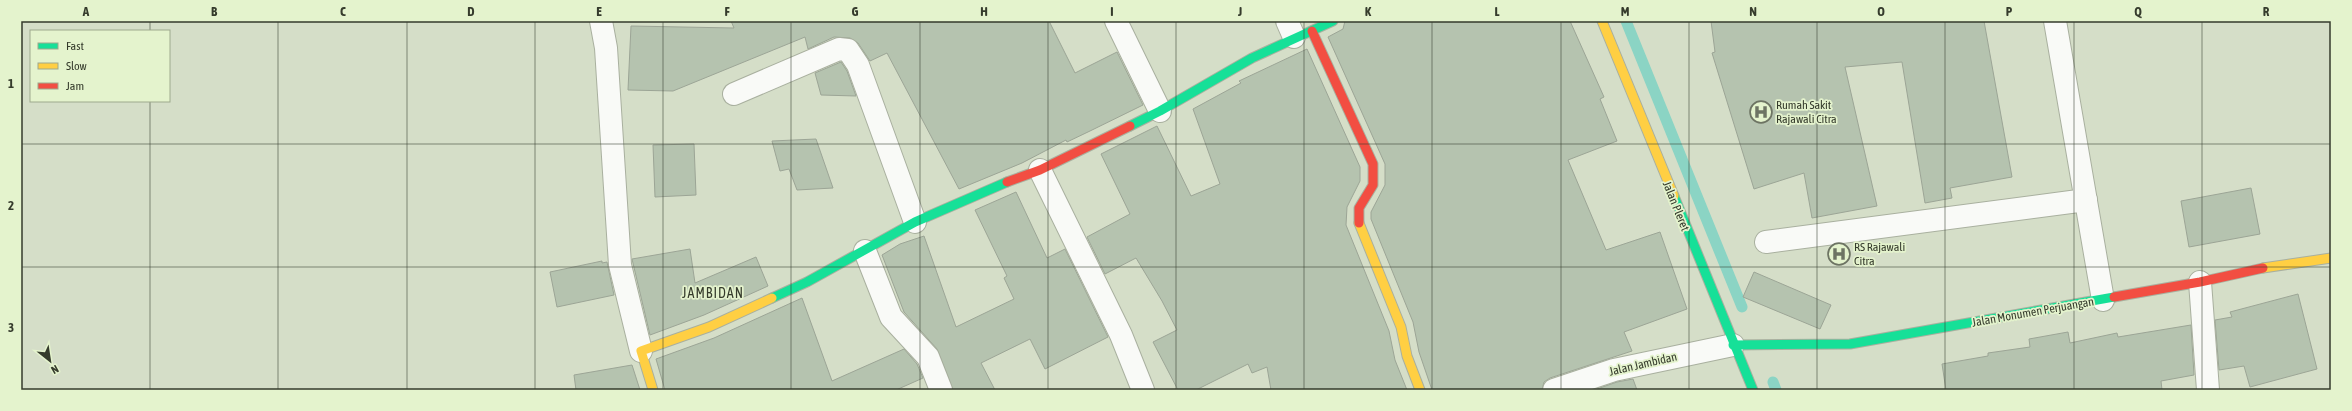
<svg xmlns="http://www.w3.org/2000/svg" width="2352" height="411" font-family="'Asap Condensed',sans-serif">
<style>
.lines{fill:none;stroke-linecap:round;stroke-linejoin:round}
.stream{stroke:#8bd4c4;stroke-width:11}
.building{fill:#b5c3af;stroke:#9ca596}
.street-casing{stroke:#a9b09f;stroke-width:24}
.fast-casing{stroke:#a9b09f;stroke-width:11}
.slow-casing{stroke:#a9b09f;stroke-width:11}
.jam-casing{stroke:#a9b09f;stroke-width:11}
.street{stroke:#f9faf7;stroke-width:22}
.fast{stroke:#16e098;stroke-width:9}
.slow{stroke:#ffcf43;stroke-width:9}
.jam{stroke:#f24e42;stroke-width:9}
.grid{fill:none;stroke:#353b2c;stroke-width:1;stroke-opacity:0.55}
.labels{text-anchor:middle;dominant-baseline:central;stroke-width:3.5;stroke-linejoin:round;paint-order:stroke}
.poi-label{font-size:12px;fill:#353b2c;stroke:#e4f3cd;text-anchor:start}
.street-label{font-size:12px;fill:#353b2c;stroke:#e4f3cd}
.quarter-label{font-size:14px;letter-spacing:1px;fill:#353b2c;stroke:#e4f3cd}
.neatline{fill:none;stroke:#353b2c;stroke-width:1.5}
.grid-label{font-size:13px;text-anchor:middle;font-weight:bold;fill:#353b2c}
</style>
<rect width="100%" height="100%" fill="#d5dec8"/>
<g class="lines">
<g class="stream">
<path d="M1626,21L1742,307"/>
<path d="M1773,382L1776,390"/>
</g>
</g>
<g class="building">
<path d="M731,21H1049L1075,73L1117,52L1143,105L1090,131L1067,142L1066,140L1022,163L959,189L887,53L870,61L858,43L850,38L834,37L808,49L805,37L673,91L628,90L631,26L734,28Z"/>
<path d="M1345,21H1570L1604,97L1600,99L1617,141L1568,160L1606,250L1660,232L1687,309L1624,332L1632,351L1550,378L1544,382L1542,390H1432L1419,352L1413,322L1371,219V212L1385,185V164L1328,37L1343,29Z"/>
<path d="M1711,21H1984L2012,177L1950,188L1952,198L1925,203L1902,62L1845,67L1877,206L1812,218L1804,173L1754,189L1712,53L1715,52Z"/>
<path d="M1307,49L1360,167V181L1347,207L1346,225L1389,331L1395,360L1407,390H1271L1267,367L1252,373L1248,364L1196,390H1178L1153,342L1177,330L1162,301L1136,258L1105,274L1087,237L1130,214L1101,154L1157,126L1191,196L1220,184L1193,109L1241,83L1239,81Z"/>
<path d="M841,62L847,71L856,96L821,95L815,73Z"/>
<path d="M816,139L833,188L797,190L789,169L780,171L772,141Z"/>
<path d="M694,144L696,195L655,197L653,145Z"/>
<path d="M2251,188L2260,234L2189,247L2181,201Z"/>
<path d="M1016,192L1047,258L1065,249L1108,337L1045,369L1030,339L981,363L995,390H953L937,349L904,312L882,255L900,244L924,236L956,327L1014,299L1004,278L1007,276L975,210Z"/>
<path d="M690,249L695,283L756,257L768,286L704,315L650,335L632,259Z"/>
<path d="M602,261V263L607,262L614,295L557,307L550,272Z"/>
<path d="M1754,272L1831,305L1820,329L1743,297Z"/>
<path d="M2298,294L2317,369L2250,387L2244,366L2219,370L2215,320L2232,317L2230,312Z"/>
<path d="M802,298L832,381L904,349L917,364L923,378L896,390H665L656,359L714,338Z"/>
<path d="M2191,325L2194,375L2161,381L2162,390H1946L1942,364L1988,356V353L2030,347L2029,339L2068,332L2070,343L2117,333L2118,337Z"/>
<path d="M632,365L640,390H576L574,375Z"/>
<path d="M1633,379L1637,390H1594L1617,382Z"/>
</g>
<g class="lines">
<g class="street-casing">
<g id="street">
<path d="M601,21L606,48L620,265L641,351"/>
<path d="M1116,21L1160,111"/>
<path d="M1287,21L1294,37"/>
<path d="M2055,21L2103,300"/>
<path d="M734,94L839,49L848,50L858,65L915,222"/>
<path d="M1040,170L1121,335L1143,390"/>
<path d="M1766,242L2086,200"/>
<path d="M865,251L891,317L928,357L941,390"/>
<path d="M2200,282L2208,390"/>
<path d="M1554,390L1614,370L1733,345"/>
</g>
</g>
<g class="fast-casing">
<g id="fast">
<path d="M1130,126L1160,111L1252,58L1333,21"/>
<path d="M1674,196L1753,390"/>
<path d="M772,298L807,282L915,222L1007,182"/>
<path d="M1733,345L1850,344L2114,297"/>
</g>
</g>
<g class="slow-casing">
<g id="slow">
<path d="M1602,21L1674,196"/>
<path d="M1359,223L1401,327L1407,356L1420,390"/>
<path d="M2263,268L2331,258"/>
<path d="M653,390L641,351L709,327L772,298"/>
</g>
</g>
<g class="jam-casing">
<g id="jam">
<path d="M1312,31L1373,164V185L1359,208V223"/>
<path d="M1007,182L1040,170L1130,126"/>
<path d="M2114,297L2200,282L2263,268"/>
</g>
</g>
<use href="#street" class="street"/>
<use href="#fast" class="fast"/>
<use href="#slow" class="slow"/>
<use href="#jam" class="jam"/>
</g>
<path class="grid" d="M150,21V31M278,21V390M407,21V390M535,21V390M663,21V390M791,21V390M920,21V390M1048,21V390M1176,21V390M1304,21V390M1432,21V390M1561,21V390M1689,21V390M1817,21V390M1945,21V390M2074,21V390M2202,21V390M150,101V390M21,144H2331M21,267H2331"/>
<defs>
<g id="hospital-ring" transform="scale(1.15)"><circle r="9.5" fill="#e4f3cd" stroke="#6d7463" stroke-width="1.5"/><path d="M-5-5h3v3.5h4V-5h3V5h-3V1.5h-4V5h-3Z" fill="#6d7463"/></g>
</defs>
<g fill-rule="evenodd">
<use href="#hospital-ring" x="1761" y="112"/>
<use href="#hospital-ring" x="1839" y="254"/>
</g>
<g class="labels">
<g class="poi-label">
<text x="1776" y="105">Rumah Sakit<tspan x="1776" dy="14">Rajawali Citra</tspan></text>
<text x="1854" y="247">RS Rajawali<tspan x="1854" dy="14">Citra</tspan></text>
</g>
<g class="street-label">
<text transform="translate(1676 206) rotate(68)">Jalan Pleret</text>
<text transform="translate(2033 312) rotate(-10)">Jalan Monumen Perjuangan</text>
<text transform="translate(1643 364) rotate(-13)">Jalan Jambidan</text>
</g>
<g class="quarter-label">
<text x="713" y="293">JAMBIDAN</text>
</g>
</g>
<rect width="2352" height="411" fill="none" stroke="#e4f3cd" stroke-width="44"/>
<rect x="30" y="30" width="140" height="72" fill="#e4f3cd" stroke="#9ea98d"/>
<rect x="38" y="43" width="20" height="6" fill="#16e098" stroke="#9ea98d"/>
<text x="66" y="50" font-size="12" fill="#353b2c">Fast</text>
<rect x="38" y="63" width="20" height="6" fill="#ffcf43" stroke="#9ea98d"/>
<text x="66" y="70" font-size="12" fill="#353b2c">Slow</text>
<rect x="38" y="83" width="20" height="6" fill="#f24e42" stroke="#9ea98d"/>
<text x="66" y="90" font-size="12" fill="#353b2c">Jam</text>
<g transform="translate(50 361) rotate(150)" stroke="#e4f3cd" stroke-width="3" paint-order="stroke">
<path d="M0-3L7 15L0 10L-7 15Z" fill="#353b2c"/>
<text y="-6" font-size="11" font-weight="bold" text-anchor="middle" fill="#353b2c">N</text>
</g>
<rect x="22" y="22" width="2308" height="367" class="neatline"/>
<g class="grid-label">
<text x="86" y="16">A</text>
<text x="214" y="16">B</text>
<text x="343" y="16">C</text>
<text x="471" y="16">D</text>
<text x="599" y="16">E</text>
<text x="727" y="16">F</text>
<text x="855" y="16">G</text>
<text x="984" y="16">H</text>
<text x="1112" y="16">I</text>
<text x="1240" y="16">J</text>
<text x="1368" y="16">K</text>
<text x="1497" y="16">L</text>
<text x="1625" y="16">M</text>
<text x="1753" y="16">N</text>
<text x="1881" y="16">O</text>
<text x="2009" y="16">P</text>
<text x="2138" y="16">Q</text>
<text x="2266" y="16">R</text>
<text x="11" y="88">1</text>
<text x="11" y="210">2</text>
<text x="11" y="332">3</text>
</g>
</svg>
